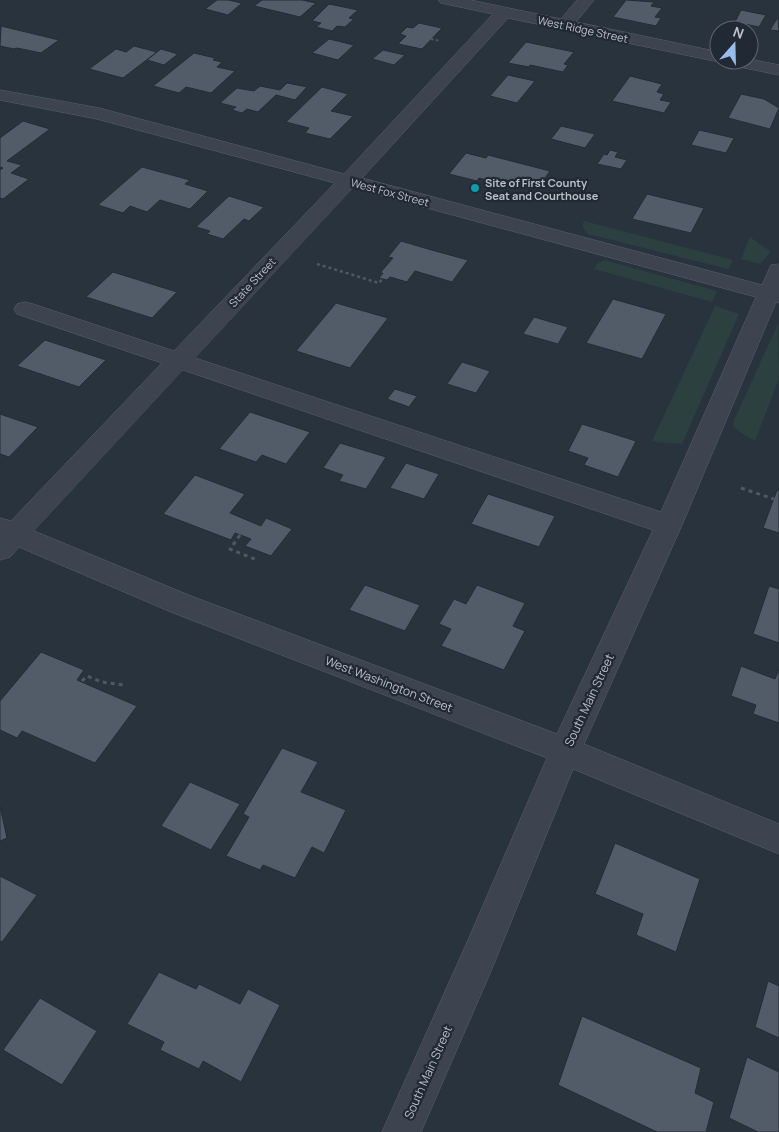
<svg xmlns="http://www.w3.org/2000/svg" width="779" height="1132" font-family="Manrope,sans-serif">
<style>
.green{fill:#2c4040}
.building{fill:#525c69;stroke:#232b36}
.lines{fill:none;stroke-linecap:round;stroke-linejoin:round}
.minor-casing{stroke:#5a626c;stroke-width:1}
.path-far2{stroke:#4b5c5e;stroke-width:2;stroke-dasharray:2.5 2.5;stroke-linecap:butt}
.path-far1{stroke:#4b5c5e;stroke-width:2.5;stroke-dasharray:3 3;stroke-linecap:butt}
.path{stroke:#4b5c5e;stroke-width:3;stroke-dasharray:4 4;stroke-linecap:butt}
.minor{fill:#3d444f;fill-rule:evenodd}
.culture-dot{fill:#0f9aa8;stroke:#212934;stroke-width:2}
.labels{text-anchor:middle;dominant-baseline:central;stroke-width:4.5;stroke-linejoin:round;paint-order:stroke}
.far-street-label{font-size:11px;fill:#b9c0c9;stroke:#212934}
.far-poi-label{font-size:11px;font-weight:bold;fill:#b9c0c9;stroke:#212934;text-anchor:start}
.street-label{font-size:12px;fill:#b9c0c9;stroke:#212934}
</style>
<rect width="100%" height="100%" fill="#29333e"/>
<g class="green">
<path d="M584,221L733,260L728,269L588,234C584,230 581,226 584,221Z"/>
<path d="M750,237L771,252L760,264L741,259Z"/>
<path d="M604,260L717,291L712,302L594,269L597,264Z"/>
<path d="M715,306L739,314L682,444L652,441Z"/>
<path d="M778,324L779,379L755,441L740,432L733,426L735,418Z"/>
</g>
<g class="building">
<path d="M217,0H228L242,3L228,15L205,9Z"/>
<path d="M262,0H302L316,3L300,17L254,6Z"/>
<path d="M626,0L654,2L651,6L662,8L655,17L661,18L656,26L613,17Z"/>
<path d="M329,4L358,10L349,18L354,19L345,27L337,26L332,31L316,27L321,23L312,21Z"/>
<path d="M741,10L766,15L759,27L735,22Z"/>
<path d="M778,17L779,31L770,30Z"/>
<path d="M419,23L442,28L422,49L398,44L406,36L400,34L407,27L413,28Z"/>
<path d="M1,26L59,40L41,53L17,48L14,49L0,46Z"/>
<path d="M329,39L354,45L338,60L312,53Z"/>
<path d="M526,42L574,52L564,64L568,65L563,72L530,65L529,67L508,63Z"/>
<path d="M134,46L157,52L123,78L89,69L116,49L126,52Z"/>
<path d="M161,49L178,54L164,65L147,60Z"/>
<path d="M383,50L405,55L394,65L372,59Z"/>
<path d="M194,53L215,58L213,60L222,62L217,67L235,71L211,93L186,87L179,93L153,86Z"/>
<path d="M508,75L535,81L517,103L490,96Z"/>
<path d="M630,76L662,84L657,92L664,94L660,100L671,102L664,113L612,101Z"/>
<path d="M287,83L307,87L295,100L276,95L258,112L247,109L242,113L232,110L236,107L220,103L237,88L254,91L260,86L280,90Z"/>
<path d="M322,87L348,94L331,111L353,116L330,139L305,133L309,128L286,122Z"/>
<path d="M741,94L764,99L779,108L770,129L728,118Z"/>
<path d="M23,121L50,129L7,161L22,165L11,173L29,179L3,199L0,198V170L3,168L0,167V138Z"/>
<path d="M561,126L595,134L585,148L551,139Z"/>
<path d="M699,130L734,138L726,153L691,145Z"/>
<path d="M610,150L618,152L615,157L627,160L621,169L597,164L604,154L607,155Z"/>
<path d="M466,153L486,158L488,155L550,171L538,188L502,179L498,183L479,178L477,181L449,174Z"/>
<path d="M142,167L190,180L185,184L208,191L190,209L160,200L147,212L130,206L123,213L98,205Z"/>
<path d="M647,194L704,208L691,233L632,219Z"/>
<path d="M229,196L264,207L249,221L244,219L223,239L207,234L210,231L196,227Z"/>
<path d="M401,241L428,249L468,260L452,282L415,271L407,282L390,277L387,280L379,278L383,273H380L393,258L388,257Z"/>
<path d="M113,272L177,292L152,318L86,297Z"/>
<path d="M613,299L666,314L642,359L586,343Z"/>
<path d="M336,303L388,318L350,368L296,351Z"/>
<path d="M534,317L568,327L558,344L523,334Z"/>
<path d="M45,340L106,360L79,387L17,366Z"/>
<path d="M462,362L490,371L476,393L447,384Z"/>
<path d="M395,389L417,396L409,407L387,399Z"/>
<path d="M250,412L310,432L286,464L262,455L256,462L219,449Z"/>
<path d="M0,414L38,427L9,457L0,454Z"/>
<path d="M582,424L636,441L618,477L584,465L588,458L568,451Z"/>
<path d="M340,443L386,457L366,489L339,481L343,475L323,468Z"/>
<path d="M406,463L439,474L424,499L390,488Z"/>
<path d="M195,475L245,494L230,513L261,526L266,518L292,529L271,556L245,546L251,539L235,533L231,540L163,514Z"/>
<path d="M777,490L779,491V533L763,528Z"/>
<path d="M488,494L555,516L539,547L471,524Z"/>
<path d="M365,585L420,605L405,631L349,610Z"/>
<path d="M477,585L525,603L513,626L525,631L504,670L441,646L451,629L439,624L454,599L466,604Z"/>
<path d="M769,586L779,589V643L753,634Z"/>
<path d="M41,652L84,670L77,680L137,706L95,763L22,731L17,738L0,730V701Z"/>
<path d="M741,666L775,679L779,669V723L753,714L756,705L731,696Z"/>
<path d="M282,748L318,762L301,792L346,810L324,853L312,847L295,878L263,865L260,870L226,856L249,817L243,814Z"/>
<path d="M190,782L240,804L211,850L161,826Z"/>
<path d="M0,806L7,838L0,841Z"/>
<path d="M615,843L700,879L676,952L636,935L643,914L595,894Z"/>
<path d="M0,876L37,895L2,942L0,941Z"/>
<path d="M159,972L196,989L199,984L240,1004L248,989L280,1005L241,1082L203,1061L199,1069L160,1050L164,1042L127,1024Z"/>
<path d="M768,981L779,986V1038L755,1027Z"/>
<path d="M40,998L97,1031L62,1085L3,1050Z"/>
<path d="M582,1016L701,1068L695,1093L714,1102L706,1132H657L558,1085Z"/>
<path d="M747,1057L779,1072V1132H758L729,1118Z"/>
</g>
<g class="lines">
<g class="minor-casing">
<path id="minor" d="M439,0H470L561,19L577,0H594L576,22L719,52V60L749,59L779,65V75L725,64L723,61L719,62L508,18L362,178L762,285L771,265L779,264V303L776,302L682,525L584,744L779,824V854L573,769L491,971L421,1132H382L465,947L547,758L171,612L19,547L10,557L0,560V518L11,521L162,363L17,314L14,309L17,304L25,302L33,304L174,351L335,183L97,119L0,100V90L99,108L344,174L493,14L441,3ZM353,188L756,297L661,512L195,358ZM183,370L653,530L557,734L191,596L34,531Z"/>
</g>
<path class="path-far2" d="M431,39L440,41"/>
<path class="path-far1" d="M317,264L379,283L383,278"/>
<g class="path">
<path d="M741,488L774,499"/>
<path d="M240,535L230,549L257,560"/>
<path d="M82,681L87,676L102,682L124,685"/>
</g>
<use href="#minor" class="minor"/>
</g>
<circle class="culture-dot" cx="475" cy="188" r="5"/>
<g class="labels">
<g class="far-street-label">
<text transform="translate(583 29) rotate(12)">West Ridge Street</text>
<text transform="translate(390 192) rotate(15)">West Fox Street</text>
<text transform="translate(252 282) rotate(-47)">State Street</text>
</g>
<g class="far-poi-label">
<text x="485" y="182">Site of First County<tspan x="485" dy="13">Seat and Courthouse</tspan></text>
</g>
<g class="street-label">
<text transform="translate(389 684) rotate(21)">West Washington Street</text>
<text transform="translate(589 700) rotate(-65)">South Main Street</text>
<text transform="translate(428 1072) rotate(-66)">South Main Street</text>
</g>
</g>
<g transform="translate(734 45) rotate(20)"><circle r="24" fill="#212934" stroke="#5e6570"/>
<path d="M0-4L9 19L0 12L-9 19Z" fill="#9abced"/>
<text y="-8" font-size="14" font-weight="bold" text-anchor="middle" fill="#b9c0c9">N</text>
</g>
</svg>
